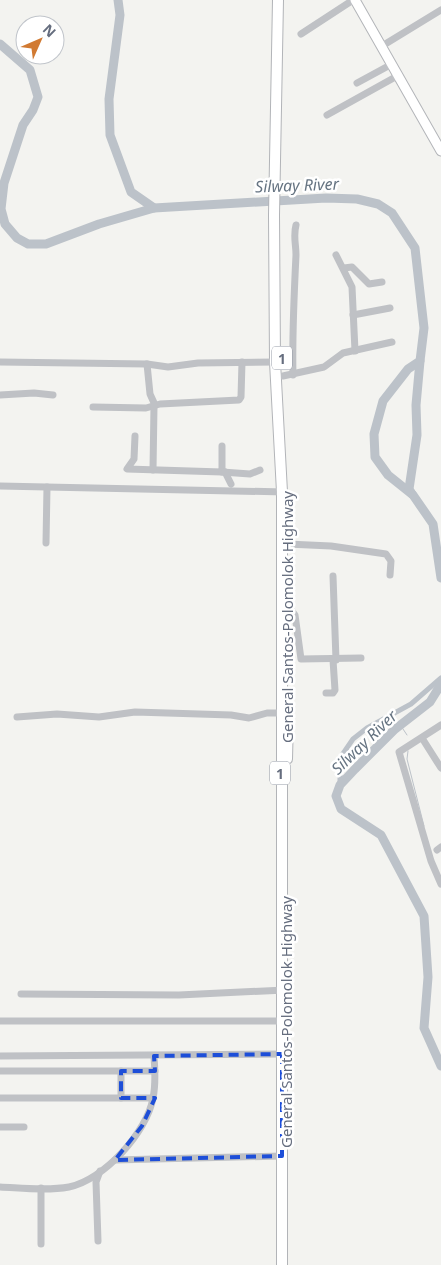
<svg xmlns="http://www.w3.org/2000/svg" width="441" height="1265" font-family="'Noto Sans',sans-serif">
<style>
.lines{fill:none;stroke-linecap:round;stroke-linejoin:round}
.stream{stroke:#bcc2c9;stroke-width:1}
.canal{stroke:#bcc2c9;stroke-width:5}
.river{stroke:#bcc2c9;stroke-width:9}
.major-casing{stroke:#b3b5b9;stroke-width:11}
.highway-casing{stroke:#b2b4b8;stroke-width:12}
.minor{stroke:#bfc1c5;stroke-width:7}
.major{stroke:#fff;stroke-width:9}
.highway{stroke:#fff;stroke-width:10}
.marked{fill:none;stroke:#1d4ed8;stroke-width:4;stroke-dasharray:10 6;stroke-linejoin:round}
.labels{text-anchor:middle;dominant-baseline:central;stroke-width:5;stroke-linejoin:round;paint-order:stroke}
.shield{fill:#fff;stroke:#9399a5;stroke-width:1}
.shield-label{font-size:14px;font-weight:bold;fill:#656d7e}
.street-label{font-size:15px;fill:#656d7e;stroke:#fff}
.water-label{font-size:16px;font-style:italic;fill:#667482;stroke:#fff}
</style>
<rect width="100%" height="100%" fill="#f3f3f0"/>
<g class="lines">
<g class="stream">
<path d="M401,726L407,735"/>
<path d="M408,751L407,759L424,826"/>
</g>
<path class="canal" d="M340,785V758L353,739L367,728L411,704L441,678"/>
<g class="river">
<path d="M118,0L120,15L109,99L110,135L131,192L154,208"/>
<path d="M0,44L30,70L38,97L33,110L23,125L4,183L1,209L5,224L17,238L28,244H46L99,224L154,208L326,198L357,199L378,204L392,213L415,248L424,328L420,361L408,369L383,401L374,434L375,457L388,475L413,495L433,524L441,578"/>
<path d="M412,494L409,489L417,435L416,405L420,361"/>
<path d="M441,684L430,702L394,730L355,769L340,785L336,796L341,809L381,835L424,916L428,977L424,1028L441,1066"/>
</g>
<g class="major-casing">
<path id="major" d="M355,0L441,151"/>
</g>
<g class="highway-casing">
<g id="highway">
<path d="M278,0L274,215L275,362L282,492V1265"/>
<path d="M287,759L288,718"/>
</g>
</g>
<g class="minor">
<path d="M301,34L353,0"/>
<path d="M382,46L441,10"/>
<path d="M357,83L392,64"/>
<path d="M327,115L399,75"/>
<path d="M336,255L352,287L355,351"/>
<path d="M344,268L352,267L369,284L382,282"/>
<path d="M353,315L390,308"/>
<path d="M0,362L147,364L168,367L198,363L275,362"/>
<path d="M147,364L150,394L155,405"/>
<path d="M293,375C292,335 294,295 296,255C296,244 293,236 296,225"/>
<path d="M283,376L324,367L343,353L392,342"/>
<path d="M0,395L34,393L53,395"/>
<path d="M93,407L146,408L160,404L239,400L241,397L242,362"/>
<path d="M135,436L134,459L127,469L222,472V446"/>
<path d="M153,470L154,406"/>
<path d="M222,472L250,474L260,470"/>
<path d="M225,472L231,484"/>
<path d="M0,486L285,492"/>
<path d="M46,543L47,487"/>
<path d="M287,544L331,546L386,554L391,561L390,575"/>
<path d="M333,576L336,660"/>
<path d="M289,607L295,615L301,659L361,658"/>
<path d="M326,693H333L335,690L333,660"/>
<path d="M17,717L57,714L99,717L135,712L231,715L249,718L267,713H281"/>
<path d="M441,725L399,752L431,861L441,884"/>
<path d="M422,738L441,768"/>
<path d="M437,850L441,847"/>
<path d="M21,994L179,995L285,990"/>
<path d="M0,1021H285"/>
<path d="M0,1056L285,1054"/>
<path d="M0,1071H155"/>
<path d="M121,1071V1098"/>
<path d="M0,1098H153"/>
<path d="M0,1127H24"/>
<path d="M115,1160L282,1156"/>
<path d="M0,1187C22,1188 47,1191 69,1187C104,1180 147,1132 153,1098C156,1084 155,1069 154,1056"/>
<path d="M98,1241L96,1182L100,1171"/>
<path d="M41,1244V1188"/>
</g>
<use href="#major" class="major"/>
<use href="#highway" class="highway"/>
</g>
<path class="marked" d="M282,1054V1156L115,1160L142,1126L155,1098H121V1071H155L154,1056Z"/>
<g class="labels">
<g class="shield">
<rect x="272" y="346.5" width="20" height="23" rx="4"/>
<rect x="270" y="761.5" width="20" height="23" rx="4"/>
</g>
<g class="shield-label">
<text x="282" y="358">1</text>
<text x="280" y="773">1</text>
</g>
<g class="street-label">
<text transform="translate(287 617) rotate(-90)">General Santos-Polomolok Highway</text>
<text transform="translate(286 1022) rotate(-90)">General Santos-Polomolok Highway</text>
</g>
<g class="water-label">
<text transform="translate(297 185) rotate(-2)">Silway River</text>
<text transform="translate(364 742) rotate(-44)">Silway River</text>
</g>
</g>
<g transform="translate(40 40) rotate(45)"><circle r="24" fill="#ffffff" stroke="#c1c5cb"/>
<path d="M0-4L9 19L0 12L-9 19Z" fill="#d17a32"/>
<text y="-8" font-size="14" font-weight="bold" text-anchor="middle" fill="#656d7e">N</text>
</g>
</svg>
